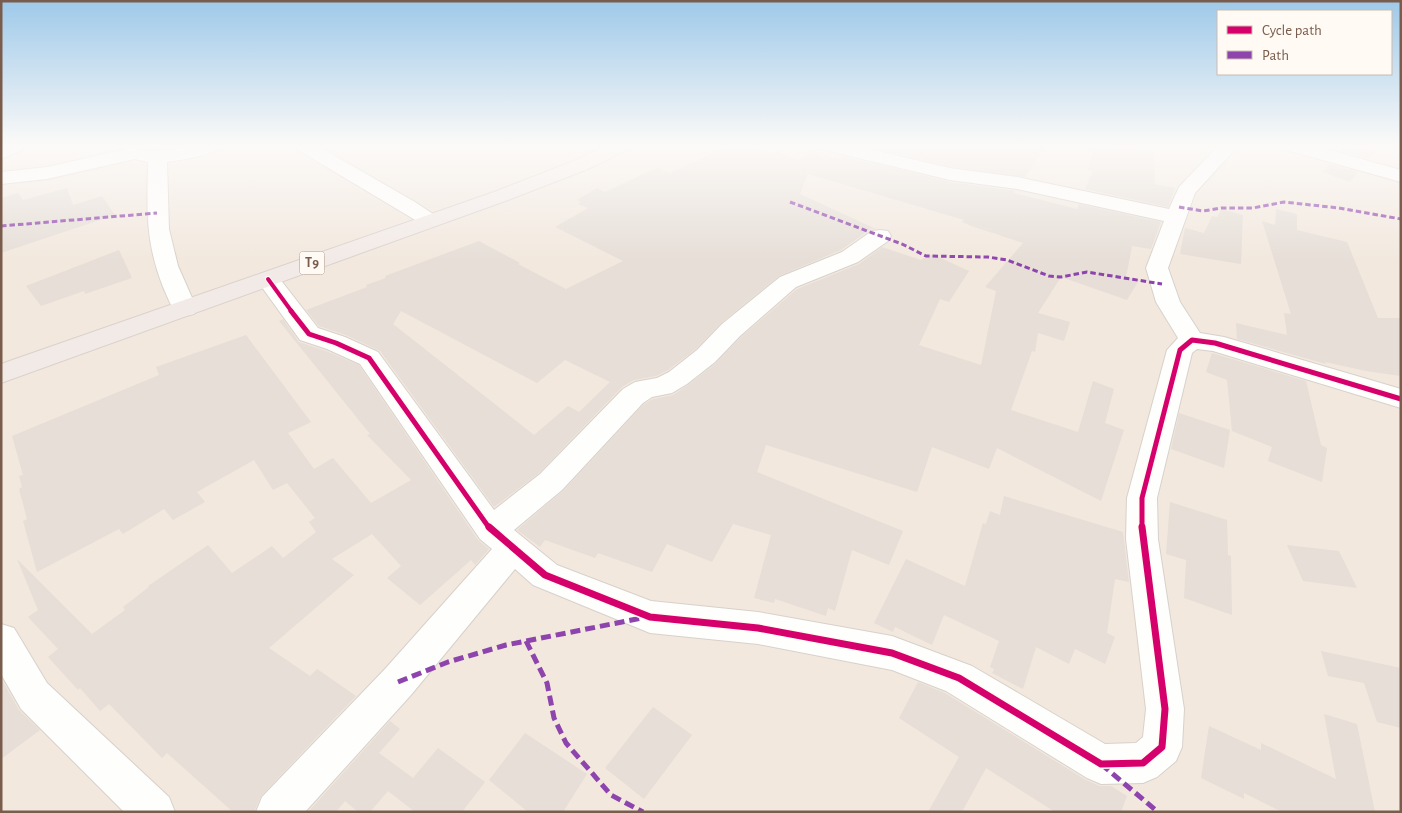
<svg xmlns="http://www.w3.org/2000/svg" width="1402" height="813" font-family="'Alegreya Sans',sans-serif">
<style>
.residential{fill:#f2e8de}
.building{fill:#e6ded7;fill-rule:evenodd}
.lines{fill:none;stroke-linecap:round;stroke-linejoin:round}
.minor-casing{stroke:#d7d1cb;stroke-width:2}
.highway-casing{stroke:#dad1cc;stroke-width:2}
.minor{fill:#fefefd;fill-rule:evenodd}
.highway{fill:#f2eae7;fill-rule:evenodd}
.quiet-far1{stroke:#8e44ad;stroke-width:3;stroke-dasharray:5.5 3;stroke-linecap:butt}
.quiet{stroke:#8e44ad;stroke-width:5;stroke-dasharray:10 5;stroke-linecap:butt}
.cycleway-far2-casing{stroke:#fffaf3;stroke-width:6}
.cycleway-far1-casing{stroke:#fffaf3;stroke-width:8}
.cycleway-casing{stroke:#fffaf3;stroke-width:10}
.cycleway-far2{stroke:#d6006c;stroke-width:4}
.cycleway-far1{stroke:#d6006c;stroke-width:5}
.cycleway{stroke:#d6006c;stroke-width:7}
.labels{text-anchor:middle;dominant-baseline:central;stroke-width:5;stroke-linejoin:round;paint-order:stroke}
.shield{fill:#fffaf3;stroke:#a28b7f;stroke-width:1}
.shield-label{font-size:14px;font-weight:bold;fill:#7a5c4d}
</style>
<rect width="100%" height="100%" fill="#f9f5f0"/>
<rect class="residential" x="1" y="146" width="1400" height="666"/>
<g class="building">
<path d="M728,146H751L770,154L776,151L798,160L818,148L816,154L823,157L826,155L840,159L843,156L950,182L1015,191L1014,193L1077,209L1079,204L1161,222L1151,249L1132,246L1126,277L1139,280L1127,300L1061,277L1038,313L1070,322L1064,341L1038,333L1035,352L1032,351L1011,410L1078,432L1093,381L1114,389L1105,423L1124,430L1101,501L997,448L989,469L932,447L917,492L766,445L757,472L903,531L889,565L852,550L835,611L828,608L826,616L775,599L774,603L754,598L771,535L733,524L712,562L667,544L652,572L598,553L595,558L545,540L540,547L517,530L563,491L644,404L653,399L673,395L688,385L716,363L741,337L797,289L859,264L882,247L921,260L928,255H934L969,271L949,302L940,299L919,345L981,365L996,291L985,287L1023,243L974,227L962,222L964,220L808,174L800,194L876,229H871L841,250L779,276L721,323L696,349L668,370L656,376L634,380L622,387L539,473L494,507L380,351L346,335L319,326L306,310L367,287L366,285L386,278L385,276L479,241L520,263L518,264L566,289L623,261L555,227L588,208L578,204L581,202L577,200L597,188L605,192L658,167L670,173ZM401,311L537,383L565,360L610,382L579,412L568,406L534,435L393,324Z"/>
<path d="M885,146H1046L1025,177L950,166L884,151Z"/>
<path d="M1093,146H1114L1154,153L1155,184L1175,188L1168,207L1085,189L1093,171L1088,170Z"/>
<path d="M1344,146H1354L1375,152L1369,159L1340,151Z"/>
<path d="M1329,164L1358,172L1350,182L1322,172Z"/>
<path d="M67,188L73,205L102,196L115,215L1,253V198L18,193L23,200Z"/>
<path d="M1222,209L1243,215L1241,264L1180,254L1185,228L1204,233L1212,216L1217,217Z"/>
<path d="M1276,209L1297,214V230L1347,242L1378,318H1401V376L1366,371L1325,362L1326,364L1237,339L1236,323L1287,335L1284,313L1291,314L1262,221L1275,225Z"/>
<path d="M119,250L132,278L85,294L84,291L41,306L26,286Z"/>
<path d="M283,319L299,342L326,351L359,365L478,540L489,549L475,565L471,560L420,605L387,578L401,566L372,534L332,559L354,575L269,648L310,676L317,669L356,696L261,796L254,812H233L167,753L162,758L109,704L100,711L80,688L78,690L48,657L58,649L28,617L38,610L17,559L92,634L125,610L123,607L149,587L148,586L208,545L232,573L272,546L283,558L316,532L309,522L315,518L287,483L273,490L254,460L197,492L205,502L173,520L164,509L123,534L119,529L37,572L23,521L27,519L19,489L22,487L19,476L23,475L12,436L159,375L156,367L246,335L311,422L288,433L314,469L333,458L371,503L411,480L367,435L370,434L279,321Z"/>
<path d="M1212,353L1306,381L1321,445L1327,448L1322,482L1268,461L1272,447L1232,431L1227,380L1206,372Z"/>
<path d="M1179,413L1230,430L1224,468L1171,449Z"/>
<path d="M1004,496L1123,532L1129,582L1115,579L1107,633L1115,637L1105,664L1075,649L1069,664L1036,647L1023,689L992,673L994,669L990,667L999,641L944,615L932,645L895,627L893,632L874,623L906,559L965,586L983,523L986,524L990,511L1000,515Z"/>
<path d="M1170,502L1227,520L1228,555L1231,556L1232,615L1184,598L1186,560L1166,554Z"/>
<path d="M1287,545L1339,551L1357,588L1303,581Z"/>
<path d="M1321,651L1401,668V728L1377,722L1364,683L1328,676Z"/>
<path d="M1,678L19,710L40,730L1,759Z"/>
<path d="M918,682L945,693L1086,780L1100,786H1111L1127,796L1121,812H1055L986,768L962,812H928L959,757L899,718Z"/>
<path d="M653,707L692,735L644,799L605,768Z"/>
<path d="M1324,714L1357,724L1375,812H1282L1244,793V799L1201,778L1209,726L1261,750V743L1336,779Z"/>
<path d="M390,721L400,729L379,753L413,778L438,748L485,782L462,812H415L388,791L370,812H358L345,801L336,812H308Z"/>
<path d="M525,733L587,774L563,812H528L489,780Z"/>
</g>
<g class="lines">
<g class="minor-casing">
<g id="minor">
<path d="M1,146H25L22,150L1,159Z"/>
<path d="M192,146H221C214,156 179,160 167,162L169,229L178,266L197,309L194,314L185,316L176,314C171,306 167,296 163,287C145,241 147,209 148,162L135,159L47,179L1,184V172L47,167L131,148C150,153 172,151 192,146Z"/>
<path d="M295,146H318L415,202L436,216L439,220L436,224L429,226L422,224L298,150Z"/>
<path d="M822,146H856L950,168L1017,177L1169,209L1179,187L1218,146H1238L1195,193L1168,268L1180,302L1200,333L1224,337L1401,389V408L1213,351L1197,349L1192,353L1157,498L1158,539L1184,709L1182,747L1176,761L1157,777L1143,783L1101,784L1087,778L946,691L892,670L758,644L650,633L533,585L515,569L411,695L305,812H256L262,797L385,669L492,549L480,539L360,364L327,349L300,340L256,279L260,274L268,272L276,274L318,328L345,337L378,352L494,510L540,474L623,389L635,382L657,378L669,372L697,350L722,324L780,277L842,252L872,231L880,230L888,231L891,236L888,241L858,262L796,287L740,336L715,362L687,384L672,393L652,397L643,403L562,490L514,530L557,565L651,601L758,612L892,636L972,666L1105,744L1136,743L1143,737L1146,709L1126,539L1127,498L1167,350L1178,338L1156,302L1146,268L1164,221L1017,189L950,180L825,150Z"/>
<path d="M1284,146H1315L1401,170V182L1287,150Z"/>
<path d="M1,624L14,628L47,683L169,797L175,812H124L21,709L1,674Z"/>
</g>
</g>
<g class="highway-casing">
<path id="highway" d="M605,146H630L627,150L588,169L508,200L1,383V364L494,192L574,161Z"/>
</g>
<use href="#minor" class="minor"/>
<use href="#highway" class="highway"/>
<g class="quiet-far1">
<path d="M790,202L902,244L926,256L988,257L1007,260L1049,276L1061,277L1087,272L1162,284"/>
<path d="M1179,207L1203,211L1221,208H1253L1284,202L1339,208L1401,219"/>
<path d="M1,226L157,213"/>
</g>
<g class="quiet">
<path d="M526,641L547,683L554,718L566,743L611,795L643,812"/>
<path d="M398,682L448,662L506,645L647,617"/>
<path d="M1101,764L1158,812"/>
</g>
<g class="cycleway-far2-casing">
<path id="cycleway-far2" d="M268,279L292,312"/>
</g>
<g class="cycleway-far1-casing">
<g id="cycleway-far1">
<path d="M291,311L309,334L336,343L369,358L490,529"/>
<path d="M1142,529V498L1180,350L1192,340L1215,343L1401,399"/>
</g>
</g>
<g class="cycleway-casing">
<path id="cycleway" d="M489,527L545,575L650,617L758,628L892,653L959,678L1101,764L1143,763L1162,747L1165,709L1142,527"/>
</g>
<use href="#cycleway-far2" class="cycleway-far2"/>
<use href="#cycleway-far1" class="cycleway-far1"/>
<use href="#cycleway" class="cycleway"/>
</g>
<linearGradient id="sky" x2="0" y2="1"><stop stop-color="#9ec9e9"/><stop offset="0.56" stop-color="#fcfaf8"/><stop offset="1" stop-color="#fcfaf8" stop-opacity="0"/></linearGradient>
<rect width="1402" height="260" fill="url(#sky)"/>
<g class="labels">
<rect class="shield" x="299.5" y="251.5" width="25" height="23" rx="4"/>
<g class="shield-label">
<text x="312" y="263">T9</text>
</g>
</g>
<rect width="1402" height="813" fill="none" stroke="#7a5c4d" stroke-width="5"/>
<rect x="1217" y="10" width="175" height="65" fill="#fffaf3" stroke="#cabbb1"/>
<rect x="1227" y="26" width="25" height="8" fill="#d6006c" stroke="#cabbb1"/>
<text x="1262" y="35" font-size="15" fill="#7a5c4d">Cycle path</text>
<rect x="1227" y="51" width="25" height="8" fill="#8e44ad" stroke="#cabbb1"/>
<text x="1262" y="60" font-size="15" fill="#7a5c4d">Path</text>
</svg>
